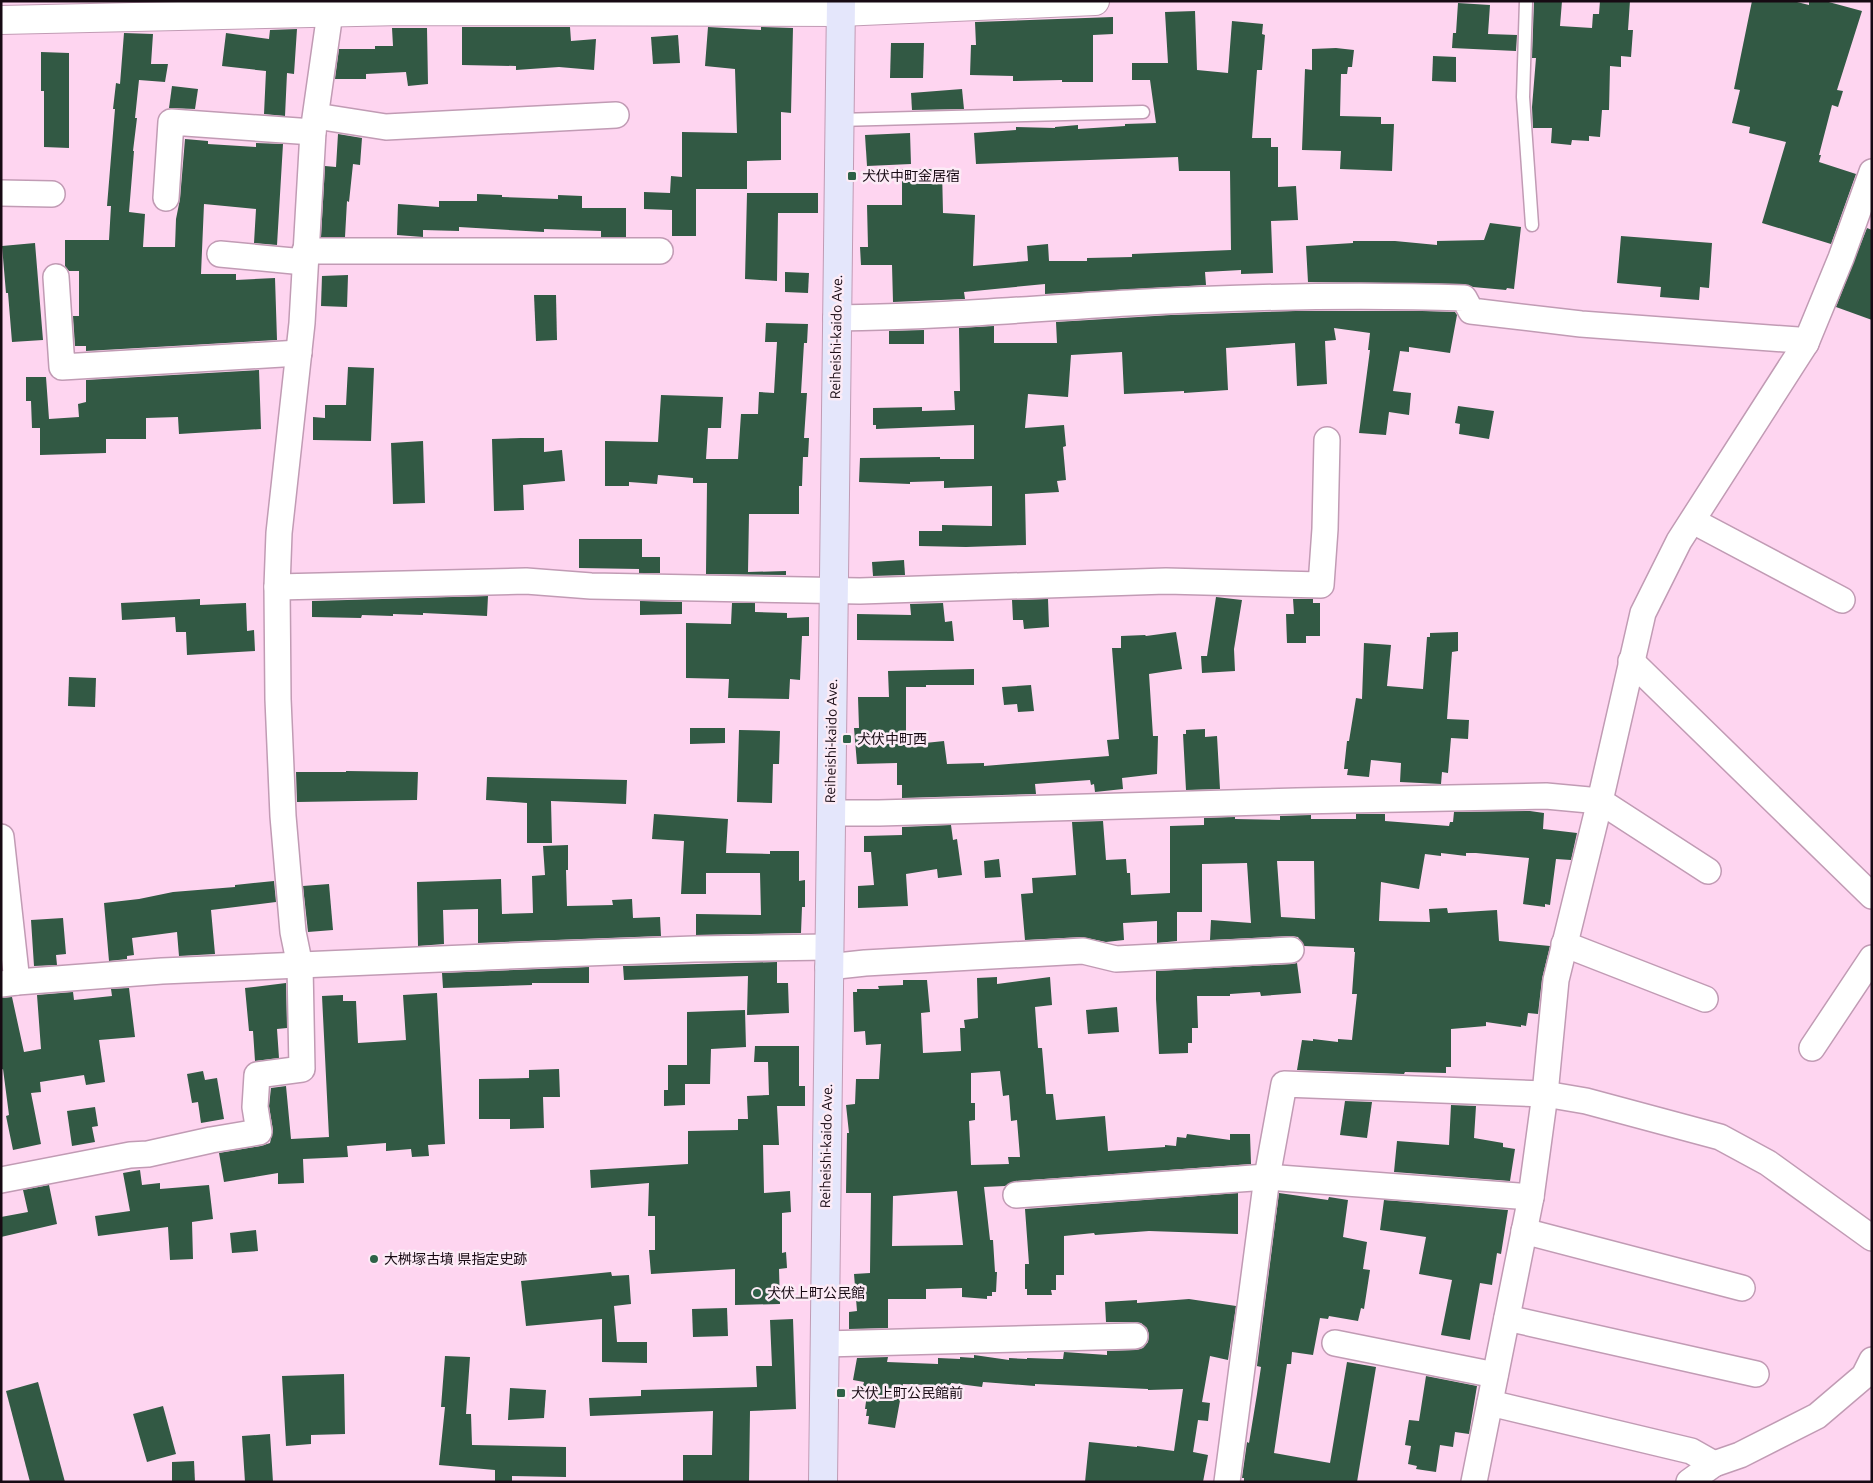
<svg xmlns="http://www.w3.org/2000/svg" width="1873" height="1483" font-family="Ubuntu,'Noto Sans JP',sans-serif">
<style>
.building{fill:#325944;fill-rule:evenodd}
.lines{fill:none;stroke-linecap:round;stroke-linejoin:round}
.service-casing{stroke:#c19bb4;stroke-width:15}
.minor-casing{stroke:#c19bb4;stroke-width:28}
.tertiary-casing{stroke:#c19bb4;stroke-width:30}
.secondary-casing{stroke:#c19bb4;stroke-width:30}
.service{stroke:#fff;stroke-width:12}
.minor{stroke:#fff;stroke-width:25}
.tertiary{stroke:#fff;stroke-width:28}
.secondary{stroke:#e4e6fb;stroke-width:28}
.poi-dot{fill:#2e6247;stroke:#fcebf6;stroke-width:2}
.labels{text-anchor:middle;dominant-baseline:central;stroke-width:5;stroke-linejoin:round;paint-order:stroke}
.poi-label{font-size:14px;fill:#170a13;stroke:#fcebf6;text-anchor:start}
.street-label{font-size:14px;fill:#170a13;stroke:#fcebf6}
</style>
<rect width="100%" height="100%" fill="#fed5f0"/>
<g class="building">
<path d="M1534,1H1562L1560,26L1592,28L1593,14H1599L1600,1H1630L1628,30H1633L1631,57L1621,56V67L1610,66L1609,110H1602L1600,137L1589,136V141L1572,140L1571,145L1551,143L1552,128H1533L1532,107L1536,58H1532Z"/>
<path d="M1752,1H1793L1809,5V1H1825L1862,11L1837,90L1843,91L1838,107L1832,105L1819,155H1821L1819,162L1856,174L1831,244L1762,223L1786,142L1749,133L1750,127L1732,123L1740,90L1734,89Z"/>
<path d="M1458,3L1490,5L1488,34L1517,35L1516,51L1452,48L1453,33H1456Z"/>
<path d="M1195,11L1197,70L1228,73L1232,21L1263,24L1262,34L1265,35L1262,70H1257L1252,138H1271V147H1278V187L1296,186L1298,220L1271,221L1273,273L1241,274V270L1205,272L1206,285L1045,294V284L964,292L965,299L893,302L892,265H861L860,247H868L867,205H902V169H942L943,213L975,215L973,266L1028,261L1027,246L1048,244L1049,261H1087V258L1132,257V254L1231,250L1230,171H1179L1178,157L976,164L974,133L1016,130V127L1055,128V127L1078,125V129L1125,126V124L1156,123L1150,80H1132V63H1168L1165,12Z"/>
<path d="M1113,17V34L1093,35V82H1062V80L1013,81V76L970,75L971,45H976L975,22Z"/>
<path d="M462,27H570L571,41L596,39L594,70L559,67L516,70V66L462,65Z"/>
<path d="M708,27L761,30V27L793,28L791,113L781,112V160L747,161V189H696V236H672V210L644,209V192L670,193L671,176L682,177V132L737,133L735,69L705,66Z"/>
<path d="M392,28H427L428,84L408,86L406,72L366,74V79H335L339,49H375V46H393Z"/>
<path d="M297,29L294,74L287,73L285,116L264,114L266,71L222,66L226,33L269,39L270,30Z"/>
<path d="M124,33L153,34L151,64H168L165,82L139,80L135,118H137L133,151H134L129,212L145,214L143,247H175L176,219L180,199L185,139L208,141V144L256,147V143L283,144L277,245L254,243L256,209L204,204L201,274H236V280L275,278L277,340L86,351V346H75L73,316H79V271H69L65,266V240H109L111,206H107L115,109H113L116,83L120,84Z"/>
<path d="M678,35L680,63L653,64L651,37Z"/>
<path d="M891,43H924L923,78H890Z"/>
<path d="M1336,48L1354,50L1352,67H1348L1347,74H1341L1340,116L1381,117V124H1394L1392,171L1340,169L1341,151L1302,150L1305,69L1312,70V49Z"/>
<path d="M41,52L69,53V148L44,147V91H41Z"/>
<path d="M1433,56L1456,57V82L1432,81Z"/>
<path d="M172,86L198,89L195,109L169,108Z"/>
<path d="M962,89L964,109L912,110L911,93Z"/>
<path d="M910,133L911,164L867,166L865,135Z"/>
<path d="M338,134L362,138L360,165L353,164L349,202L347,201L345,237H321L325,166L336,167Z"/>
<path d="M747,193H818V213H778L777,281L745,279Z"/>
<path d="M477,194L502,195V197L558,199V195L582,196V208H626V237H601V231L544,229V232L459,227V231L423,230V237L397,235L398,204L439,207V201H477Z"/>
<path d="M1490,223L1521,227L1514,289L1507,288L1506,290L1473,287L1464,284L1308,282L1306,246L1353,243V241H1395L1437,245V241L1484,240Z"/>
<path d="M1867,228L1872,230V320L1836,307Z"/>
<path d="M1621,236L1712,243L1709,288L1700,287L1699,300L1660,297L1661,287L1617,283Z"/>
<path d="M35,243L43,340L12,342L8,293H6L2,246Z"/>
<path d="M785,272L809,273L808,293L785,292Z"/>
<path d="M348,275L347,307L321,306L322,276Z"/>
<path d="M534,295H556L557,340L536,341Z"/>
<path d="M1296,311H1422L1455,312L1457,315L1450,353L1409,347V352L1400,351L1393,391L1411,393L1409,415L1389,412L1386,435L1359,433L1370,350H1368L1370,333L1334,328L1336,340L1325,341L1327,384L1297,386L1295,343L1226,348L1228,390L1184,393V391L1124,394L1122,352L1071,355L1068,397L1028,394L1025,428L1064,425L1066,446L1063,447L1066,480L1057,481L1059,492L1025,494L1026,545L966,547L919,546V531H942V525L992,526V486L944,488V481L910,482V484L859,482L860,458L940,457V459H974V425L876,429V425H873V408L922,407V411L955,410L954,391H960L959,328L994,326V343H1057L1056,322L1171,315Z"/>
<path d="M766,323L808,324L807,343H804L801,393H807L804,438H809L808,457H803L802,486H799V514H749L748,572L786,571V575L706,574L707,483H693V478L658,475L657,484L629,482V486H605V441L658,442L661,395L723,397L721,428H708L706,459H738L741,414H758L759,392L774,393L777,342H765Z"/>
<path d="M924,330V344H889V331Z"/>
<path d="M348,367L374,368L371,441L313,440V417L325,418V405H346Z"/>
<path d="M259,370L261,429L179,434L178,417L146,418V439H106V453L40,455V428H32L31,401H26V377H46L49,419L79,417L78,404L86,402V380Z"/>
<path d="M1458,406L1494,411L1489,439L1459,434L1460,424L1455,423Z"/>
<path d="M521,438H544V452L562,450L565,481L523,485L524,510L494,511L492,439Z"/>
<path d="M423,441L425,503L393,504L391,443Z"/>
<path d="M579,539H642V557H660V573H639V569L579,568Z"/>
<path d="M904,560L905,575L873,576L872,562Z"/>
<path d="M488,596L487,616L423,613V615L393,614V616L362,615L361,618L312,617V601Z"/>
<path d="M1216,597L1242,600L1234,649L1235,671L1202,673L1201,656H1207Z"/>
<path d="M200,599V605L246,603L247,631L254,630L255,651L187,655L186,632H176L175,617L122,620L121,603Z"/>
<path d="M1048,599L1049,627L1024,629L1023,620H1013L1012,600Z"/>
<path d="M1293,599H1313V603H1320V636H1306V643H1287L1286,614H1294Z"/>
<path d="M640,601L682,602V614L640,615Z"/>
<path d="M732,603H755V612L787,613V618L809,617V636H802L800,680L790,679L789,699L728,698L729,679L686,678V623L731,624Z"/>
<path d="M943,603L945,622L952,621L954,641L857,640V614L911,615L910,604Z"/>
<path d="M1176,632L1182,669L1149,674L1153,736H1158L1157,774L1122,778L1123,789L1095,792L1094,784L1091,785L1090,780L1035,784L1036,794L902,798V785H897V763L857,764L854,728H859L858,697H889L888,671L974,669V685H926V687H906V745L944,741L947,764L984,763V766L1109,756L1107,740L1119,739L1112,648H1121V636L1145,635L1146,636Z"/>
<path d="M1458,632V651L1452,652L1447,719L1469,720L1468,739L1451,738L1448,773L1442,772L1441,784L1400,782L1401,763L1371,760L1369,777L1347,775L1348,769H1344L1347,741H1349L1356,698L1362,699L1364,643L1391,645L1387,686L1423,689L1427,637H1430V633Z"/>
<path d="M69,677L96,678L95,707L68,706Z"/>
<path d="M1031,685L1034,711L1018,712L1017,704L1004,705L1002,687Z"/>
<path d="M690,728H725V743L690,744Z"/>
<path d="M1205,729V737L1217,736L1220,789L1186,790L1183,734H1186V730Z"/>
<path d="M739,730L780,731L779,764H773L772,803L737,802Z"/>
<path d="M346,771L418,772L417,800L297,802L296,772H346Z"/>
<path d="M487,777L627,780L626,804L551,801L552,843H527V803L486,800Z"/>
<path d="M1530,811L1544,813L1543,829L1577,833L1571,860L1556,859L1550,905L1545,904V907L1523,904L1529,858L1476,853H1466V856L1441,853V856L1425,854L1419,889L1381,882L1379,921L1430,922L1429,909L1447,908L1448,913L1497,910L1499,941L1550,946L1542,979L1538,1014L1528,1013L1526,1026L1521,1025V1027L1486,1022V1026L1451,1029V1067H1446V1073L1405,1072L1404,1074L1297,1070L1302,1040L1313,1041V1039L1338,1042V1039L1352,1040L1357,994H1352L1355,952H1354V948L1304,946L1298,937L1291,936L1210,940L1211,920L1251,923L1247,863L1202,864V912H1177V941L1157,943V921L1123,923L1124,940L1106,942L1082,937L1025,940L1021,894L1033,893L1032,878L1076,875L1072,822L1103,821L1106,860L1126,859L1127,873H1130L1131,895L1170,893V826L1204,825V818L1235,817V819L1280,820V816L1311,815V819H1356V814H1385V821L1449,826L1450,822H1453L1454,812ZM1277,861H1314L1315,919L1281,917Z"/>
<path d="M654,814L728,819L726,853L770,854V851H799V881L805,880V907H802L801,933L696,935V914L761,915L760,873H706V894H681L684,841L652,839Z"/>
<path d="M951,825L953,840L957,839L962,875L938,878L937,869L906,874L908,906L858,908V886L874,885L871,852H864V836L902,835V827Z"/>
<path d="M568,845V870H566L567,906L613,905L612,900L632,899L633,918L660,917L661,936L478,943V909L443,910L444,944L418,946L417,882L501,879L502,914L533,913L532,876L545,875L543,846Z"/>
<path d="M999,859L1001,877L985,878L984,861Z"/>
<path d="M274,881L276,902L211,910L215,954L179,956L177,932L132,938L134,955L127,956V959L109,961L104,903L139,899L173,892L235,887V885Z"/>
<path d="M329,884L333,930L308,932L303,886Z"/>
<path d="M63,918L66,954L56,955L57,965L34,966L31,920Z"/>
<path d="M777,962V983H788L789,1013L747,1015L748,976L624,980L623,966Z"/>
<path d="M1297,963L1301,993L1261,996L1260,992L1230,994V996H1197L1198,1028H1192V1043H1188V1053L1159,1054L1156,999V971L1292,964Z"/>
<path d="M589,967V983H532V985L443,988L442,973Z"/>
<path d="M997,977V984L1050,977L1052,1005L1035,1007L1038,1048H1042L1046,1094H1053L1056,1120L1105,1116L1108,1151L1165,1147V1145L1176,1146L1177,1137L1186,1138L1187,1134L1230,1140V1134H1250L1251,1164L1015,1181L1005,1186L984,1187L990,1240H993L995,1272H997L996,1292H992V1296H987V1299L962,1297V1288L926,1289V1299H888V1328L849,1329V1312L857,1311L854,1274L870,1273L871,1193H846L847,1133H849L846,1105L855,1104L856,1079H879L881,1044L866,1045L865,1031L854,1032L853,992H857V989H879L878,986L903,985V980H927L930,1012L921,1013L923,1053L961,1051L960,1028H965L964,1020L978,1018L977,978ZM1000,1071L1003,1096L1009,1095L1011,1121L1017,1120L1020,1157H1008L1009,1164L971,1165L969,1121L975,1120V1103H971V1073ZM957,1191L963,1245L892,1246L893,1196Z"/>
<path d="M286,983L287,1028L277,1029L279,1058L255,1061L253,1031H249L245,988Z"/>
<path d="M129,988L135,1037L99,1040L105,1082L86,1085L84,1075L40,1082L41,1092L31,1093L41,1144L13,1150L6,1116L9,1115L3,1069L1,1070V998L12,997L24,1052L41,1049L37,995L73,992L74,1000L112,996L111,989Z"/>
<path d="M437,993L445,1144L428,1145L429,1156L412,1157L411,1149L386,1151V1143L347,1146L348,1157L303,1159L304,1183L278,1184V1173L224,1182L219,1153L261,1146L270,1143L273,1130L269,1106L271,1088L286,1086L291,1139L329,1137L322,996L343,995V1001H356L358,1043L406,1040L403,995Z"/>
<path d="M1117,1007L1119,1032L1088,1034L1086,1010Z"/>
<path d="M745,1010L746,1047L711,1049L710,1084H685V1105L664,1106V1090H668V1065H687V1012Z"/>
<path d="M755,1046H799V1086H805V1106H777L779,1145H763L764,1193L790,1191L791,1212L782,1213V1253L786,1252L787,1268L779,1269L780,1304L735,1305V1269L651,1274L649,1250H655V1216H648L649,1183L591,1188L590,1170L688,1164V1131L738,1130V1119H748L747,1096L769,1095L768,1062H754Z"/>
<path d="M559,1069L560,1097H543L544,1128L510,1129V1119H479V1079L529,1078V1070Z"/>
<path d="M203,1071L205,1080L217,1078L224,1119L201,1123L198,1102L192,1103L187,1074Z"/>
<path d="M1345,1101L1372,1102L1367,1138L1340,1135Z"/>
<path d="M1451,1105L1476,1106L1474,1138L1503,1143V1147L1515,1149L1510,1181L1394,1172L1397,1141L1449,1145Z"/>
<path d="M95,1107L98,1126L92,1127L95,1142L72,1146L67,1111Z"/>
<path d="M140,1170L142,1185L160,1183V1189L209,1185L213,1219L192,1222L193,1259L170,1260L168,1227L98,1236L95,1216L130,1211L123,1173Z"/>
<path d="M49,1185L57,1224L1,1237V1217L28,1212L23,1190Z"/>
<path d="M1238,1193V1234L1149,1231L1095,1235L1094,1233L1064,1236V1275H1056V1290H1051L1052,1295H1027V1289H1025V1264H1029L1025,1209Z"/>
<path d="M1279,1193L1328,1200L1329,1197L1348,1200L1343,1237L1367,1242L1363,1269L1370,1270L1364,1309L1361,1308L1358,1321L1329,1316L1328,1319L1320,1318L1313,1355L1292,1352L1291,1364H1287L1274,1453L1330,1463L1347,1362L1376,1367L1357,1482H1244V1478H1242L1247,1442L1249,1443L1257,1394L1261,1367L1257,1366Z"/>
<path d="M1384,1200L1508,1210L1501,1254L1497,1253L1492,1285L1480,1283L1470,1340L1441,1335L1452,1280L1419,1274L1426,1237L1380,1230Z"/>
<path d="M256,1230L258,1251L232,1253L230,1233Z"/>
<path d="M611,1272L612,1276L629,1275L631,1304L614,1306L617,1342H647V1363L602,1362V1319L526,1326L521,1281Z"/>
<path d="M1189,1299L1236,1306L1228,1360L1210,1356L1202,1402L1210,1403L1208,1421L1198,1420L1193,1452L1208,1455L1203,1482H1085L1089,1442L1137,1447V1446L1174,1451L1183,1389L1148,1390V1389L1035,1384V1386L983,1382L982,1387L951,1383V1386L903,1384L895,1428L868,1424L869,1416H866L867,1409H865L868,1387L863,1386L864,1382L853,1380L857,1358L888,1357L887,1362L938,1364V1358L960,1359V1357L974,1358V1355L1009,1360V1358L1027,1359V1358L1057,1359H1063L1064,1352L1107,1355V1351L1136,1350L1143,1348L1148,1342L1149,1335L1147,1328L1141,1323L1135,1322H1106L1105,1302L1137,1300V1303Z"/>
<path d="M727,1308L728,1336L693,1337L692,1309Z"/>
<path d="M793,1319L796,1409L750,1411L749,1482H683V1455H712L713,1411L590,1416L589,1398L641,1396V1390L757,1387L756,1366H772L770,1320Z"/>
<path d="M445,1356L470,1357L466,1414H471L472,1445L566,1447V1477L512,1476V1482H495V1470L439,1465L445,1407H441Z"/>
<path d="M344,1374L345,1434L311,1435V1444L286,1446L282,1376Z"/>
<path d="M1426,1376L1477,1386L1469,1434L1455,1432L1453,1447L1440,1445L1436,1472L1416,1469L1417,1466L1408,1464L1411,1446L1405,1445L1409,1420L1419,1421Z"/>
<path d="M38,1382L65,1482H30L6,1391Z"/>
<path d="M510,1388L546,1390L544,1418L508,1420Z"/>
<path d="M163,1406L176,1454L147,1462L133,1414Z"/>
<path d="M270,1434L273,1482H245L242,1436Z"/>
<path d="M194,1461L195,1482H172V1462Z"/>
</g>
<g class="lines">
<g class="service-casing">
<g id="service">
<path d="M1526,1L1523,97L1532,225"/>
<path d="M838,120L1143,112"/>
</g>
</g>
<g class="minor-casing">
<g id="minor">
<path d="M316,116L386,127L616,115"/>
<path d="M1,193L52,194"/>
<path d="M166,198L171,122L313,132"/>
<path d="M305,251H660"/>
<path d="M220,254L304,262"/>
<path d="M56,277L62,367L299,353"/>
<path d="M836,318C934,317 1030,309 1128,303C1240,297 1352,294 1464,298L1471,311L1581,324L1798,340L1806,343"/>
<path d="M1693,521L1842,600"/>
<path d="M277,587L526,581L591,586L860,591L1166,581L1321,585L1325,529L1327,440"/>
<path d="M1631,661L1872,896"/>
<path d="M831,813H879L1297,801L1546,796L1600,801L1708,871"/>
<path d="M1,837L17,982"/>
<path d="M1564,944L1705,999"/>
<path d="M828,967L865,963L1083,951L1116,959L1291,950"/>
<path d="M1,984L17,982L162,971L532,955L694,949L828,947"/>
<path d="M1812,1048L1872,958"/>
<path d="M1,1180L130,1155L148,1154L211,1140L259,1132L255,1107L257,1075L302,1069L300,966L293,932L283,816L278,699L277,587L279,533L302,323L313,132L330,13"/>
<path d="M1016,1195L1267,1177L1531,1197"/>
<path d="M1524,1231L1742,1288"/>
<path d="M1507,1318L1756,1374"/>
<path d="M1335,1343L1495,1375"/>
<path d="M824,1344L1135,1336"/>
<path d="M1490,1403L1691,1451L1714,1464"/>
<path d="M1227,1482L1267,1177L1284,1084L1545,1094L1586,1101L1720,1137L1768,1163L1872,1238"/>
<path d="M1474,1482L1531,1197L1545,1094L1556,980L1600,801L1643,613L1679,541L1806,343L1841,258L1872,172"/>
<path d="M1689,1482L1714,1464L1740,1455L1817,1416L1864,1376L1872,1360"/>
</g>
</g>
<g class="tertiary-casing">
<path id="tertiary" d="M1,20L402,11L840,12L1095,1"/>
</g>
<g class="secondary-casing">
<path id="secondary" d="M823,1482L841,1"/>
</g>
<use href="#service" class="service"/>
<use href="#minor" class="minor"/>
<use href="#tertiary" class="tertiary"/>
<use href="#secondary" class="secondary"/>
</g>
<g class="poi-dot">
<rect x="847" y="171" width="10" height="10" rx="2.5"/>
<rect x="842" y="734" width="10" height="10" rx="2.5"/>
<circle cx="374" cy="1259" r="5"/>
<circle cx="757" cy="1293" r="5"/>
<rect x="836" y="1388" width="10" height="10" rx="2.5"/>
</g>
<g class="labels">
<g class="poi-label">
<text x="862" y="176">犬伏中町金居宿</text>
<text x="857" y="739">犬伏中町西</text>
<text x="384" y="1259">大桝塚古墳 県指定史跡</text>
<text x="767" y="1293">犬伏上町公民館</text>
<text x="851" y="1393">犬伏上町公民館前</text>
</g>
<g class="street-label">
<text transform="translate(836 337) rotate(-89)">Reiheishi-kaido Ave.</text>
<text transform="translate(831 741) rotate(-89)">Reiheishi-kaido Ave.</text>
<text transform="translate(826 1146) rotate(-89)">Reiheishi-kaido Ave.</text>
</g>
</g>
<rect width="1873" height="1483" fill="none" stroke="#170a13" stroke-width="5"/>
</svg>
